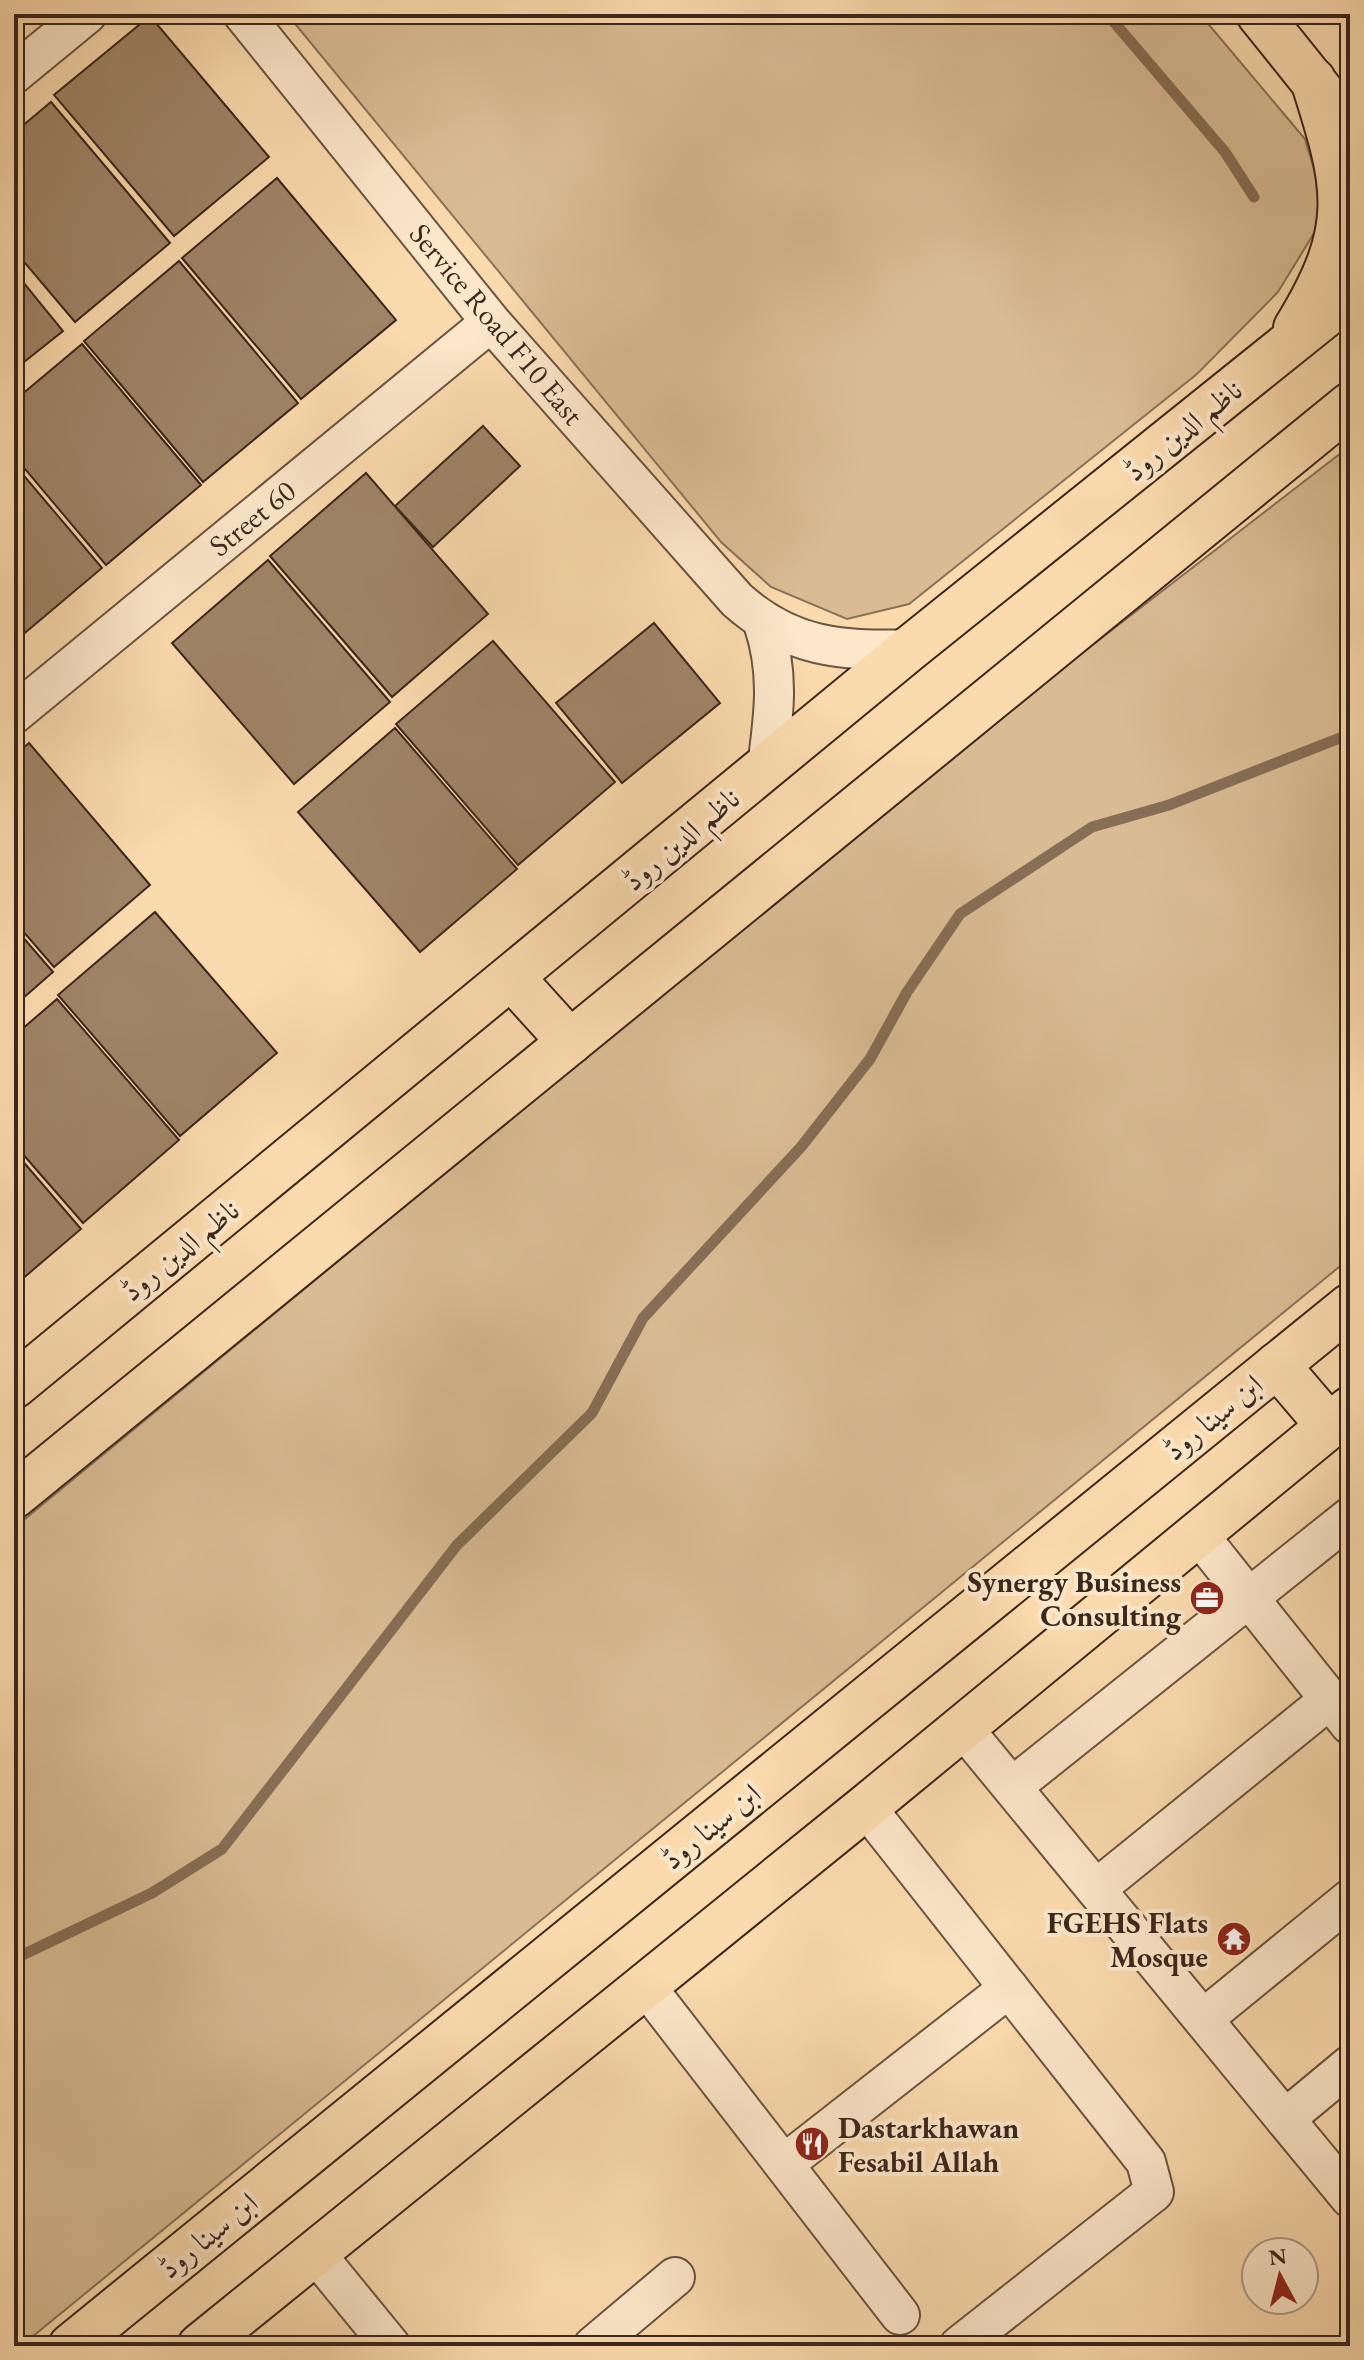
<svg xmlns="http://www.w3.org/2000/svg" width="1364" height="2360" font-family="'EB Garamond',Amiri,serif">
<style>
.green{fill:#dabc94;stroke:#8a7258;stroke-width:2}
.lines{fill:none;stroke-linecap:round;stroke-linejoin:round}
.stream{stroke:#876e56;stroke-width:11}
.building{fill:#9f8467;stroke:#3b271c;stroke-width:2}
.minor-casing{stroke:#6b5440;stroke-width:42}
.major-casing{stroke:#3b271c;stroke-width:48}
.minor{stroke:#fce7ca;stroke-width:38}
.major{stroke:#fbdaad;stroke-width:44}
.labels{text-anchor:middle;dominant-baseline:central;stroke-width:8;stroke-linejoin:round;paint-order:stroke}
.street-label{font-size:30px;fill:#3b271c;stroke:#fce7ca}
.poi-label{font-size:30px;font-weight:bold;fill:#3b271c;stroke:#fce7ca;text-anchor:end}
</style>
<rect width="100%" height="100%" fill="#fbdaad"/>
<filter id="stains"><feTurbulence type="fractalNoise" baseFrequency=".0025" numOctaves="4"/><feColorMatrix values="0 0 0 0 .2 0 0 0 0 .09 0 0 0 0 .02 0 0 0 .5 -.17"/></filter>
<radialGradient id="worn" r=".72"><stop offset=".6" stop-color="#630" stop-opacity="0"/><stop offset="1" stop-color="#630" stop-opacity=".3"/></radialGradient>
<g class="green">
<path d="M287,14H1200L1305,139L1327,212L1278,292L1197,374L909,604L847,619L771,587L721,542Z"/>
<path d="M1350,446V1258L21,2346H14V1528L994,721Z"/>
</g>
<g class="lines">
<g class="stream">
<path d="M1107,14L1225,152L1254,197"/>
<path d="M14,1959L152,1893L222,1849L457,1545L592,1413L643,1318L801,1147L870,1059L907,992L960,914L1092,827L1169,805L1350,734"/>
</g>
</g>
<g class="building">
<path d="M150,16L269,157L174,236L54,95Z"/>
<path d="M51,102L170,243L75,322L14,250V133Z"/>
<path d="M277,178L396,320L301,399L182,258Z"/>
<path d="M179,261L298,403L203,482L84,341Z"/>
<path d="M14,271L63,331L14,370Z"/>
<path d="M82,344L201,485L106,565L14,456V401Z"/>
<path d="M483,426L520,466L433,547L395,506Z"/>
<path d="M14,464L102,568L14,642Z"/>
<path d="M366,473L488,614L392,697L270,556Z"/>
<path d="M268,560L390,702L294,784L172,643Z"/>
<path d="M654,623L720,703L622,783L556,703Z"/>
<path d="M493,641L615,782L518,865L396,724Z"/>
<path d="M395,728L517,869L420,952L298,812Z"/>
<path d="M29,743L150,885L54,967L14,921V756Z"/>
<path d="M155,912L277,1053L180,1136L58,995Z"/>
<path d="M14,927L53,972L14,1006Z"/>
<path d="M57,999L179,1140L83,1223L14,1144V1036Z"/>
<path d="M14,1151L81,1229L14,1286Z"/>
</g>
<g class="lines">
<g class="minor-casing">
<g id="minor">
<path d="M243,14L491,322L737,600C790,647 841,652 909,649"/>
<path d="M14,74L87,14"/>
<path d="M763,623C780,673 774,715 767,767"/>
<path d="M14,714L491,322"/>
<path d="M1198,1534L1350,1725"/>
<path d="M963,1728L1350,2198"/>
<path d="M1012,1787L1350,1517"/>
<path d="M866,1807L1146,2162L1154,2192L959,2346"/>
<path d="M1096,1889L1329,1700"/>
<path d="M645,1985L900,2315"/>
<path d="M1203,2019L1350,1899"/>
<path d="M1285,2119L1350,2065"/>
<path d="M784,2164L1009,1988"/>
<path d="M315,2253L391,2346"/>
<path d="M593,2346L675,2277"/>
</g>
</g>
<g class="major-casing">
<g id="major">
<path d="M1259,14L1332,105"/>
<path d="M1296,328C1358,227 1347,187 1313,80"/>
<path d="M513,979L570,1042"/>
<path d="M1277,1365L1329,1426"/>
<path d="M14,1386L909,649L1350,295"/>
<path d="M14,1496L1350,405"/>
<path d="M71,2346L1350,1306"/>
<path d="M200,2346L866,1807L1350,1409"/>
</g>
</g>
<use href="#minor" class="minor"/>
<use href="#major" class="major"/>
</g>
<defs>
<g id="office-disc" transform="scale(1.8)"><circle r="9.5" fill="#8f2418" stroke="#fce7ca"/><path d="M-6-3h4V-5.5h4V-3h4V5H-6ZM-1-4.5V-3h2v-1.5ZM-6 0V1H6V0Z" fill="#fff"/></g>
<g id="temple-disc" transform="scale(1.8)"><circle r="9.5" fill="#8f2418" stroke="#fce7ca"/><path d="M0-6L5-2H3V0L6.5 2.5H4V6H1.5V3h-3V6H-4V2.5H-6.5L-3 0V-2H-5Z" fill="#fff"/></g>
<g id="restaurant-disc" transform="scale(1.8)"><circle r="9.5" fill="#8f2418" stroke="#fce7ca"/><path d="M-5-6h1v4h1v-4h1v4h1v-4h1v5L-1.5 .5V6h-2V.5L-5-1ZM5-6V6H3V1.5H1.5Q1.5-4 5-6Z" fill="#fff"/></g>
</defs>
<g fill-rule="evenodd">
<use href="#office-disc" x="1207" y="1598"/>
<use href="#temple-disc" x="1234" y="1939"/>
<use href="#restaurant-disc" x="812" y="2144"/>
</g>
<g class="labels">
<g class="street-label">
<text transform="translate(497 324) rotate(50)">Service Road F10 East</text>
<text transform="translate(1183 430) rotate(-39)">ناظم الدین روڈ</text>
<text transform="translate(252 518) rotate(-39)">Street 60</text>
<text transform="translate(681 839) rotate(-40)">ناظم الدین روڈ</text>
<text transform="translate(180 1250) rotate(-39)">ناظم الدین روڈ</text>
<text transform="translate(1213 1417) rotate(-39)">ابن سینا روڈ</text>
<text transform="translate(711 1826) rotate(-39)">ابن سینا روڈ</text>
<text transform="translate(208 2235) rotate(-39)">ابن سینا روڈ</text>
</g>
<g class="poi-label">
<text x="1181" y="1581">Synergy Business<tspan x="1181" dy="34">Consulting</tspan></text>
<text x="1208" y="1922">FGEHS Flats<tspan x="1208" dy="34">Mosque</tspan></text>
<text x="838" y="2127" text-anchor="start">Dastarkhawan<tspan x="838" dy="34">Fesabil Allah</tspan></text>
</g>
</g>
<rect width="1364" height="2360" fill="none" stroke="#fbdaad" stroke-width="48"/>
<rect x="16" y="16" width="1332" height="2328" fill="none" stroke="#3b271c" stroke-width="4"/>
<rect x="24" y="24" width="1316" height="2312" fill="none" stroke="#3b271c" stroke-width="2"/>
<g transform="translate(1280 2276) rotate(353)"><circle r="38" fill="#fce7ca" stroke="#af9a84" stroke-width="2"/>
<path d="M0-6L14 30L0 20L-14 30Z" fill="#8f2418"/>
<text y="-12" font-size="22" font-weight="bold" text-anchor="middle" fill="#3b271c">N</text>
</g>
<rect width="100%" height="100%" filter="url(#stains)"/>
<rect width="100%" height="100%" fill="url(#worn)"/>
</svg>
